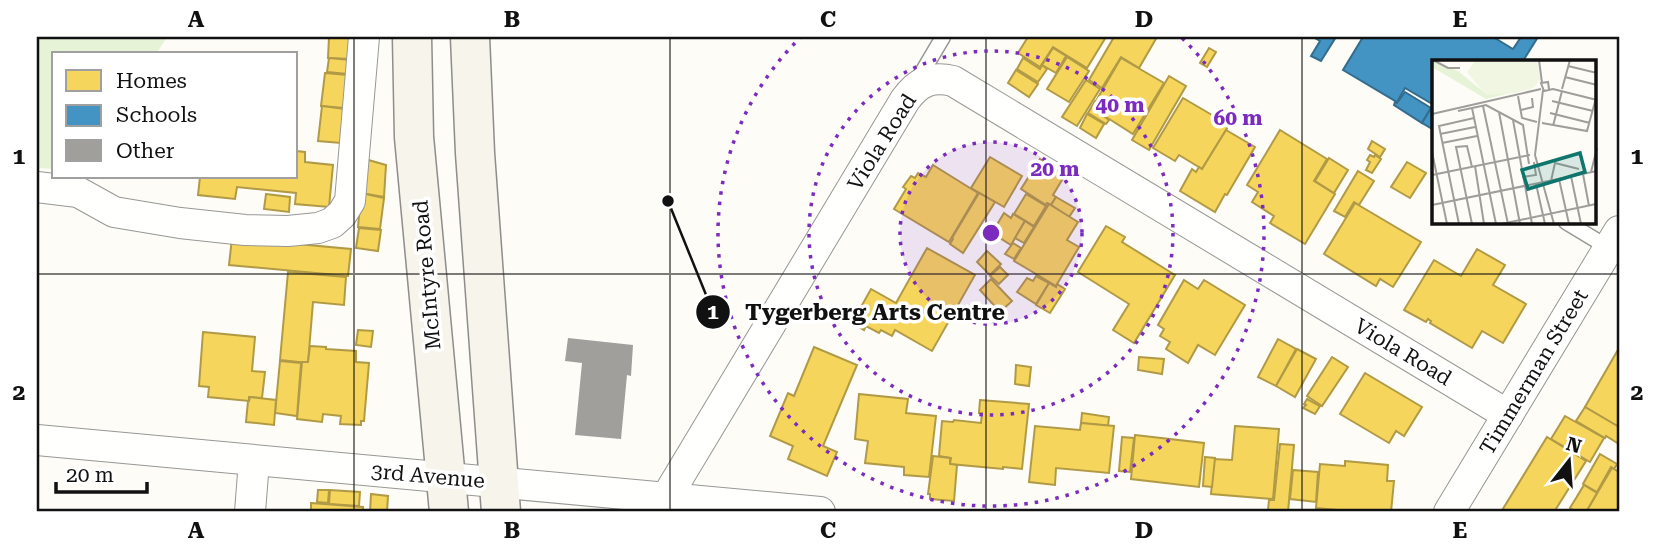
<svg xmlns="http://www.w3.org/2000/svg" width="1656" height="549" font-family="'Roboto Serif',serif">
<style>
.green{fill:#e7f3d7}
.homes{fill:#f6d55c;stroke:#b19a46;stroke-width:2}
.schools{fill:#4393c3;stroke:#346c8e;stroke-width:2}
.building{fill:#a19f9c}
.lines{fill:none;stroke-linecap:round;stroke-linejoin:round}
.lane-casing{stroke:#979795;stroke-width:17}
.street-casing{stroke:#979795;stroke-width:32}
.secondary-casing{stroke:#8e8d8b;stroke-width:41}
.lane{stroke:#fffffe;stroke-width:14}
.street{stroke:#fffffe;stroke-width:30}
.secondary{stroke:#f6f4eb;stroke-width:38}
.grid{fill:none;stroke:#111;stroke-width:2;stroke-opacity:0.55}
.ring{fill:none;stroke:#7b2cbf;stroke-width:3.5;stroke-dasharray:3.5 7}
.labels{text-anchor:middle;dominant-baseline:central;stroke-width:7;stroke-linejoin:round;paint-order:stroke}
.street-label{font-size:21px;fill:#111;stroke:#fff}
.inset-road{fill:none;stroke:#9f9e9b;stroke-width:2}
.view{fill:#0f766e;fill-opacity:0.15;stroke:#0f766e;stroke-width:3.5}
.inset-edge{fill:none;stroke:#111;stroke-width:3.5}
.centre{fill:#7b2cbf;stroke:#fff;stroke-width:3.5}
.ring-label{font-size:21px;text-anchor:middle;font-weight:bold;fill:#7b2cbf;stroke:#fff;stroke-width:7;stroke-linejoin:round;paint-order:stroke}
.leader{fill:none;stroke:#111;stroke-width:2.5}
.callout-dot{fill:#111;stroke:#fff;stroke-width:2.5}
.mark-label{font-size:21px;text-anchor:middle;font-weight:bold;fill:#fff}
.callout-label{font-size:23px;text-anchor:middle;font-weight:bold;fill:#111;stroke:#fff;stroke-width:7;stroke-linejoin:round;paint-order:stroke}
.neatline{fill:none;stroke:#111;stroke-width:2.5}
.grid-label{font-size:23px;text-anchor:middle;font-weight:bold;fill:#111}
</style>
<rect width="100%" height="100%" fill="#fdfcf7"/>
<path class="green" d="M37,37H167L156,54H54V169L37,168Z"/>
<g class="homes">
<path d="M329,37H352L351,59L328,58Z"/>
<path d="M1028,37H1106L1087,68L1053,47L1040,67L1018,53Z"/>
<path d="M1114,37H1157L1139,68L1121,57L1102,88L1089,80Z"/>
<path d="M1053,48L1066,56L1056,73L1042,65Z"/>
<path d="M1209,48L1216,52L1207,67L1200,63Z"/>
<path d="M1067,57L1089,71L1069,102L1047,89Z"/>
<path d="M329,58L350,60L348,74L327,72Z"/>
<path d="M1023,58L1040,69L1042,65L1047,69L1038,82L1017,69Z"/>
<path d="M1121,58L1164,83L1133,134L1106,117L1110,109L1096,101Z"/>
<path d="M1016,70L1038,84L1029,97L1008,83Z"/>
<path d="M325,73L348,75L344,108L321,106Z"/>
<path d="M1169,76L1186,86L1149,150L1132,140Z"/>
<path d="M1086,80L1100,89L1077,126L1062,117Z"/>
<path d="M1183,98L1229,125L1202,169L1179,155L1175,161L1153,148Z"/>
<path d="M1095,101L1110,109L1105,117L1109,120L1106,124L1088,113Z"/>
<path d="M322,106L345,109L341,143L318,141Z"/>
<path d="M1087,114L1104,124L1096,138L1080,128Z"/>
<path d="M1226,130L1255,147L1227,195L1225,194L1215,212L1180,191L1192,169L1196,172L1199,167L1202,169Z"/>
<path d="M1280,130L1327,159L1314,181L1335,194L1305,244L1270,223L1274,216L1252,202L1258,192L1247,185Z"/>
<path d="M1372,141L1385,149L1380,157L1368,149Z"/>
<path d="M296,151L305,152V162L333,165L329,207L295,204L296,193L237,187L235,199L198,195L200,177H296Z"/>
<path d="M1370,155L1374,157L1375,155L1381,159L1372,173L1366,170L1370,162L1367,160Z"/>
<path d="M990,157L1022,176L1004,207L971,188Z"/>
<path d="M1329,158L1348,170L1334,193L1315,181Z"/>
<path d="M365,159L386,165L384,197L361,193Z"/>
<path d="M1040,159L1065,175L1053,195L1056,197L1051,205L1047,203L1046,205L1021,189Z"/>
<path d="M1407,162L1426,173L1410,198L1391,187Z"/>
<path d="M933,165L978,193L949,242L894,209L906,189L903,187L911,176L915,178L918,173L926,177Z"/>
<path d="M1358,171L1374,181L1359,205L1354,202L1345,217L1334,211Z"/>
<path d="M361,193L384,198L380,229L358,227Z"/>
<path d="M979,193L995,202L963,253L950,244L953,239L952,238Z"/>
<path d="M266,194L290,197L289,212L264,209Z"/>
<path d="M1026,194L1046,206L1034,226L1014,214Z"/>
<path d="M1056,197L1075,208L1069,217L1051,205Z"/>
<path d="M1355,203L1421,242L1393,287L1380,279L1376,286L1324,254Z"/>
<path d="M1049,204L1078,222L1067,240L1079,247L1056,286L1014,261Z"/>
<path d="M1004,213L1011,218L1013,214L1025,221L1011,245L992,233Z"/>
<path d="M1025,221L1034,227L1024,243L1015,238Z"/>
<path d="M1106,226L1125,237L1122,242L1175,275L1134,343L1113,330L1129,304L1078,272Z"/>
<path d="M359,228L381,230L378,251L356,248Z"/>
<path d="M232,238L351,249L348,276L229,265Z"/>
<path d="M1013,243L1021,248L1014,259L1005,254Z"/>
<path d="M927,248L975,275L932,351L895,330L892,336L881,330L879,333L866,326L864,330L852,323L871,289L896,303Z"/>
<path d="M1477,249L1505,265L1493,285L1526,304L1503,343L1482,331L1472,348L1430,323L1431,321L1428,319L1426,322L1404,310L1434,260L1461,276Z"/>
<path d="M987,251L1001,264L990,275L977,262Z"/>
<path d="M1000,267L1008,275L999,284L990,276Z"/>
<path d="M288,272L346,277L344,305L313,302L308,363L280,360Z"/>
<path d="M1036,276L1049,283L1036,304L1017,292L1027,278L1033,281Z"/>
<path d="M991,279L1012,301L1000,312L980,290Z"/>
<path d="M1184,280L1198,289L1204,280L1245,305L1215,355L1198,345L1188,363L1166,349L1170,342L1160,336L1164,329L1158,325Z"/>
<path d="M1049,283L1056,287L1057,284L1065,289L1050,313L1036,305Z"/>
<path d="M358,330L373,331L371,347L356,345Z"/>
<path d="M203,332L255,337L252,371L265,372L262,398L249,397V401L208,397L209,387L199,386Z"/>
<path d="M1278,339L1296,349L1276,386L1258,377Z"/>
<path d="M310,346L326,347V349L356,351V362L369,363L364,421H361V425L340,424L341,416L323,414L322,422L297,419L302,362H308Z"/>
<path d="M814,347L857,365L823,446L837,452L827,476L788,459L793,446L770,436L788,393L794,396Z"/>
<path d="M1619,348V427L1585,407Z"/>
<path d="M1297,349L1316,359L1295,397L1276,386Z"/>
<path d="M1139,357L1164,359L1162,374L1138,370Z"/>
<path d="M1332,357L1348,367L1322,406L1307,396Z"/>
<path d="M280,361L301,363L297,416L275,413Z"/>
<path d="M1016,365L1031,367L1029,386L1015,384Z"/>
<path d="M1365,373L1422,407L1404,436L1396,431L1389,443L1340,414Z"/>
<path d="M859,394L908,399L906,413L936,416L929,477L904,475V467L865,463L868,441L855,439Z"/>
<path d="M250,397L276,400L274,425L246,422L248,401H249Z"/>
<path d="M1307,399L1320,406L1315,414L1303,408L1306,405L1304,404Z"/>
<path d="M980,400L1029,404L1022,469L1003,467V469L950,464L951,458L939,456L942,421L953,422L954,420L981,423L982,413H979Z"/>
<path d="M1585,407L1619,427V444L1606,436L1605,438L1576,421Z"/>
<path d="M1082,413L1109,417L1108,426L1081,423Z"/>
<path d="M1565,416L1604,438L1590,462L1551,439Z"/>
<path d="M1081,423L1114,426L1109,473L1056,468L1055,485L1029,482L1035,426L1080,430Z"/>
<path d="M1235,426L1279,429L1273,499L1211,494L1214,459L1232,460Z"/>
<path d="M1135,435L1204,443L1199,487L1131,479Z"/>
<path d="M1122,437L1134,438L1130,472L1119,471Z"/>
<path d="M1547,437L1586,461L1554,512H1501Z"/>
<path d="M1280,444L1294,445L1288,512L1268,510L1269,500H1274Z"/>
<path d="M1600,454L1617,464L1614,469L1611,467L1597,492L1583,484Z"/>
<path d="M933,456L950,458V464L957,465L954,501L930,499V494H928Z"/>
<path d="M1205,457L1215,458L1212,487L1203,486Z"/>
<path d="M1345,461L1388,465L1387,481H1394L1391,512H1360L1316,508L1320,464L1345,466Z"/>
<path d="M1612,468L1619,472V512H1586Z"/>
<path d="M1293,470L1318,472L1316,502L1290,499Z"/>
<path d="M1584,485L1597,493L1586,512H1577L1570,508Z"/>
<path d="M318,490H329L328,503L317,502Z"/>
<path d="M330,490L360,492L359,506L329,504Z"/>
<path d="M371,494L388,496L387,512H370Z"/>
<path d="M311,503L363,507V512H311Z"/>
</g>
<g class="schools">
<path d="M1313,37H1336L1321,61L1311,56L1320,41Z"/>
<path d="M1363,37H1493L1513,49L1521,37H1538L1523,61H1434V105L1405,88L1397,102L1343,70Z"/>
<path d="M1405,92L1431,108L1422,123L1394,105L1395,102L1397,103Z"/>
<path d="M1431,108L1434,110V130L1422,123Z"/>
</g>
<path class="building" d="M568,338L633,345L631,376L627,375L621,439L575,435L582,363L565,361Z"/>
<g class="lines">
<g class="lane-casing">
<g id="lane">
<path d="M917,81L943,37"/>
<path d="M1566,222L1609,248"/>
</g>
</g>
<g class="street-casing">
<g id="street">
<path d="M37,187L78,192L114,212L180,223L245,230L288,231L318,228L332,223L342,214L350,201L364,37"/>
<path d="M37,440L820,512"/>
<path d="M666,498L905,100C918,82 931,76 953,81L1508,415"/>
<path d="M250,512L254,461"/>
<path d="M1449,512L1619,231"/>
</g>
</g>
<g class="secondary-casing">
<g id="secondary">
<path d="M412,37L414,137L449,512"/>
<path d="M470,37L475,153L501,512"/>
</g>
</g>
<use href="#lane" class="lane"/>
<use href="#street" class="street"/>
<use href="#secondary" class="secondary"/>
</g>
<path class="grid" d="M354,37V512M670,37V512M986,37V512M1302,37V512M37,274H1619"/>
<circle cx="991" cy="233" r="91" fill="#7b2cbf" fill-opacity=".12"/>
<g class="ring">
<circle cx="991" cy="233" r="91"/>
<circle cx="991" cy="233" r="182"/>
<path d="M1182 38A273 273 0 1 1 800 38"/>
</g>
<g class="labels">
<g class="street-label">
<text transform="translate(882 142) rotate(-58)">Viola Road</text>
<text transform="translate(427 275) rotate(-95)">McIntyre Road</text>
<text transform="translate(1403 352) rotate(31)">Viola Road</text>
<text transform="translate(1534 372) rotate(-59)">Timmerman Street</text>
<text transform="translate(428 476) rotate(5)">3rd Avenue</text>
</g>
</g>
<g transform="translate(1432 60)">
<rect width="164" height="164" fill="#fdfcf7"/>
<path d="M0,0L26,11L53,33L108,19L102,27L54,39L0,7Z" fill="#e7f3d7"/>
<path d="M44,0H105L108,19L101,28L83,33L54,35L35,12Z" fill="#f0f6e1"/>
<path class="inset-road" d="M1,0L16,8H28M107,0L110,23M136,6L165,13M133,17L165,25M117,29L116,22L109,23L112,31L121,29L165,40M130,29L138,0M111,30L103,95L122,164M86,36L90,58L105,62M120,41L161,51M51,46L76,164M40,48L64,164M89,50L101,47L100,38M26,51L54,45L91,65L97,104M67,52L88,164M118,53L158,63M0,54L109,29M81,60L100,164M110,63L155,71L164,38M121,66L130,31M8,74L43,67M10,83L45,76M0,92L15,164M43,106L52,164M159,112L165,88M151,114L157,146M0,115L98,95M139,116L149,164M90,117L104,115L102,102M127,119L137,164M119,121L123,103L147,109M104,124L113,164M0,145L165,111M27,164L7,66L42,58M40,164L24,87L35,86L40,107M69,164L164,144"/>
<path class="view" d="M148,93L153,112L96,129L90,110Z"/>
<rect width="164" height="164" class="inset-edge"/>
</g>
<circle cx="991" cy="233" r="10" class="centre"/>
<g class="ring-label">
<text x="1120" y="112">40 m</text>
<text x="1238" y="125">60 m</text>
<text x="1055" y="176">20 m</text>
</g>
<path class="leader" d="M668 201L713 312"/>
<g class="callout-dot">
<circle cx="668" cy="201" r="7"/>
<circle cx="713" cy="312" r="18"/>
</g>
<g class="mark-label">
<text x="713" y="319">1</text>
</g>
<g class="callout-label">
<text x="875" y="320">Tygerberg Arts Centre</text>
</g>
<rect width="1656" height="549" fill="none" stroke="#ffffff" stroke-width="77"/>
<rect x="52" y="52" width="245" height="126" fill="#ffffff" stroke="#a0a0a0" stroke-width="2"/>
<rect x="66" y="70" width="35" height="21" fill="#f6d55c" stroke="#a0a0a0" stroke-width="2"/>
<text x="116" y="88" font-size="21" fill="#111111">Homes</text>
<rect x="66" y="105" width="35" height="21" fill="#4393c3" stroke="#a0a0a0" stroke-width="2"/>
<text x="116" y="122" font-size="21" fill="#111111">Schools</text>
<rect x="66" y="140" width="35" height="21" fill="#a19f9c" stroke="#a0a0a0" stroke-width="2"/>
<text x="116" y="158" font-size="21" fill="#111111">Other</text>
<g transform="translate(1569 461) rotate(17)" stroke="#ffffff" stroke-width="5" paint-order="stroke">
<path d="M0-5L12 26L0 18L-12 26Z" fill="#111111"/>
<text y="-10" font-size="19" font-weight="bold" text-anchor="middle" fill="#111111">N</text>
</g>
<path d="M56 482v10h91v-10" fill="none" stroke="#111111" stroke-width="3.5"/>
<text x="66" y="482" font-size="21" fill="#111111" stroke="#ffffff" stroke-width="5" paint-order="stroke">20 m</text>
<rect x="38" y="38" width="1580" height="472" class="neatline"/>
<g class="grid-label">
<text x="196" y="27">A</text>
<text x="512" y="27">B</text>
<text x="828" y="27">C</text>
<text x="1144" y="27">D</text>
<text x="1460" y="27">E</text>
<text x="19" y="164">1</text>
<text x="1637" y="164">1</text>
<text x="19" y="400">2</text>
<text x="1637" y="400">2</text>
<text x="196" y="538">A</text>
<text x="512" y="538">B</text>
<text x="828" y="538">C</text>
<text x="1144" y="538">D</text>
<text x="1460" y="538">E</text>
</g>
</svg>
